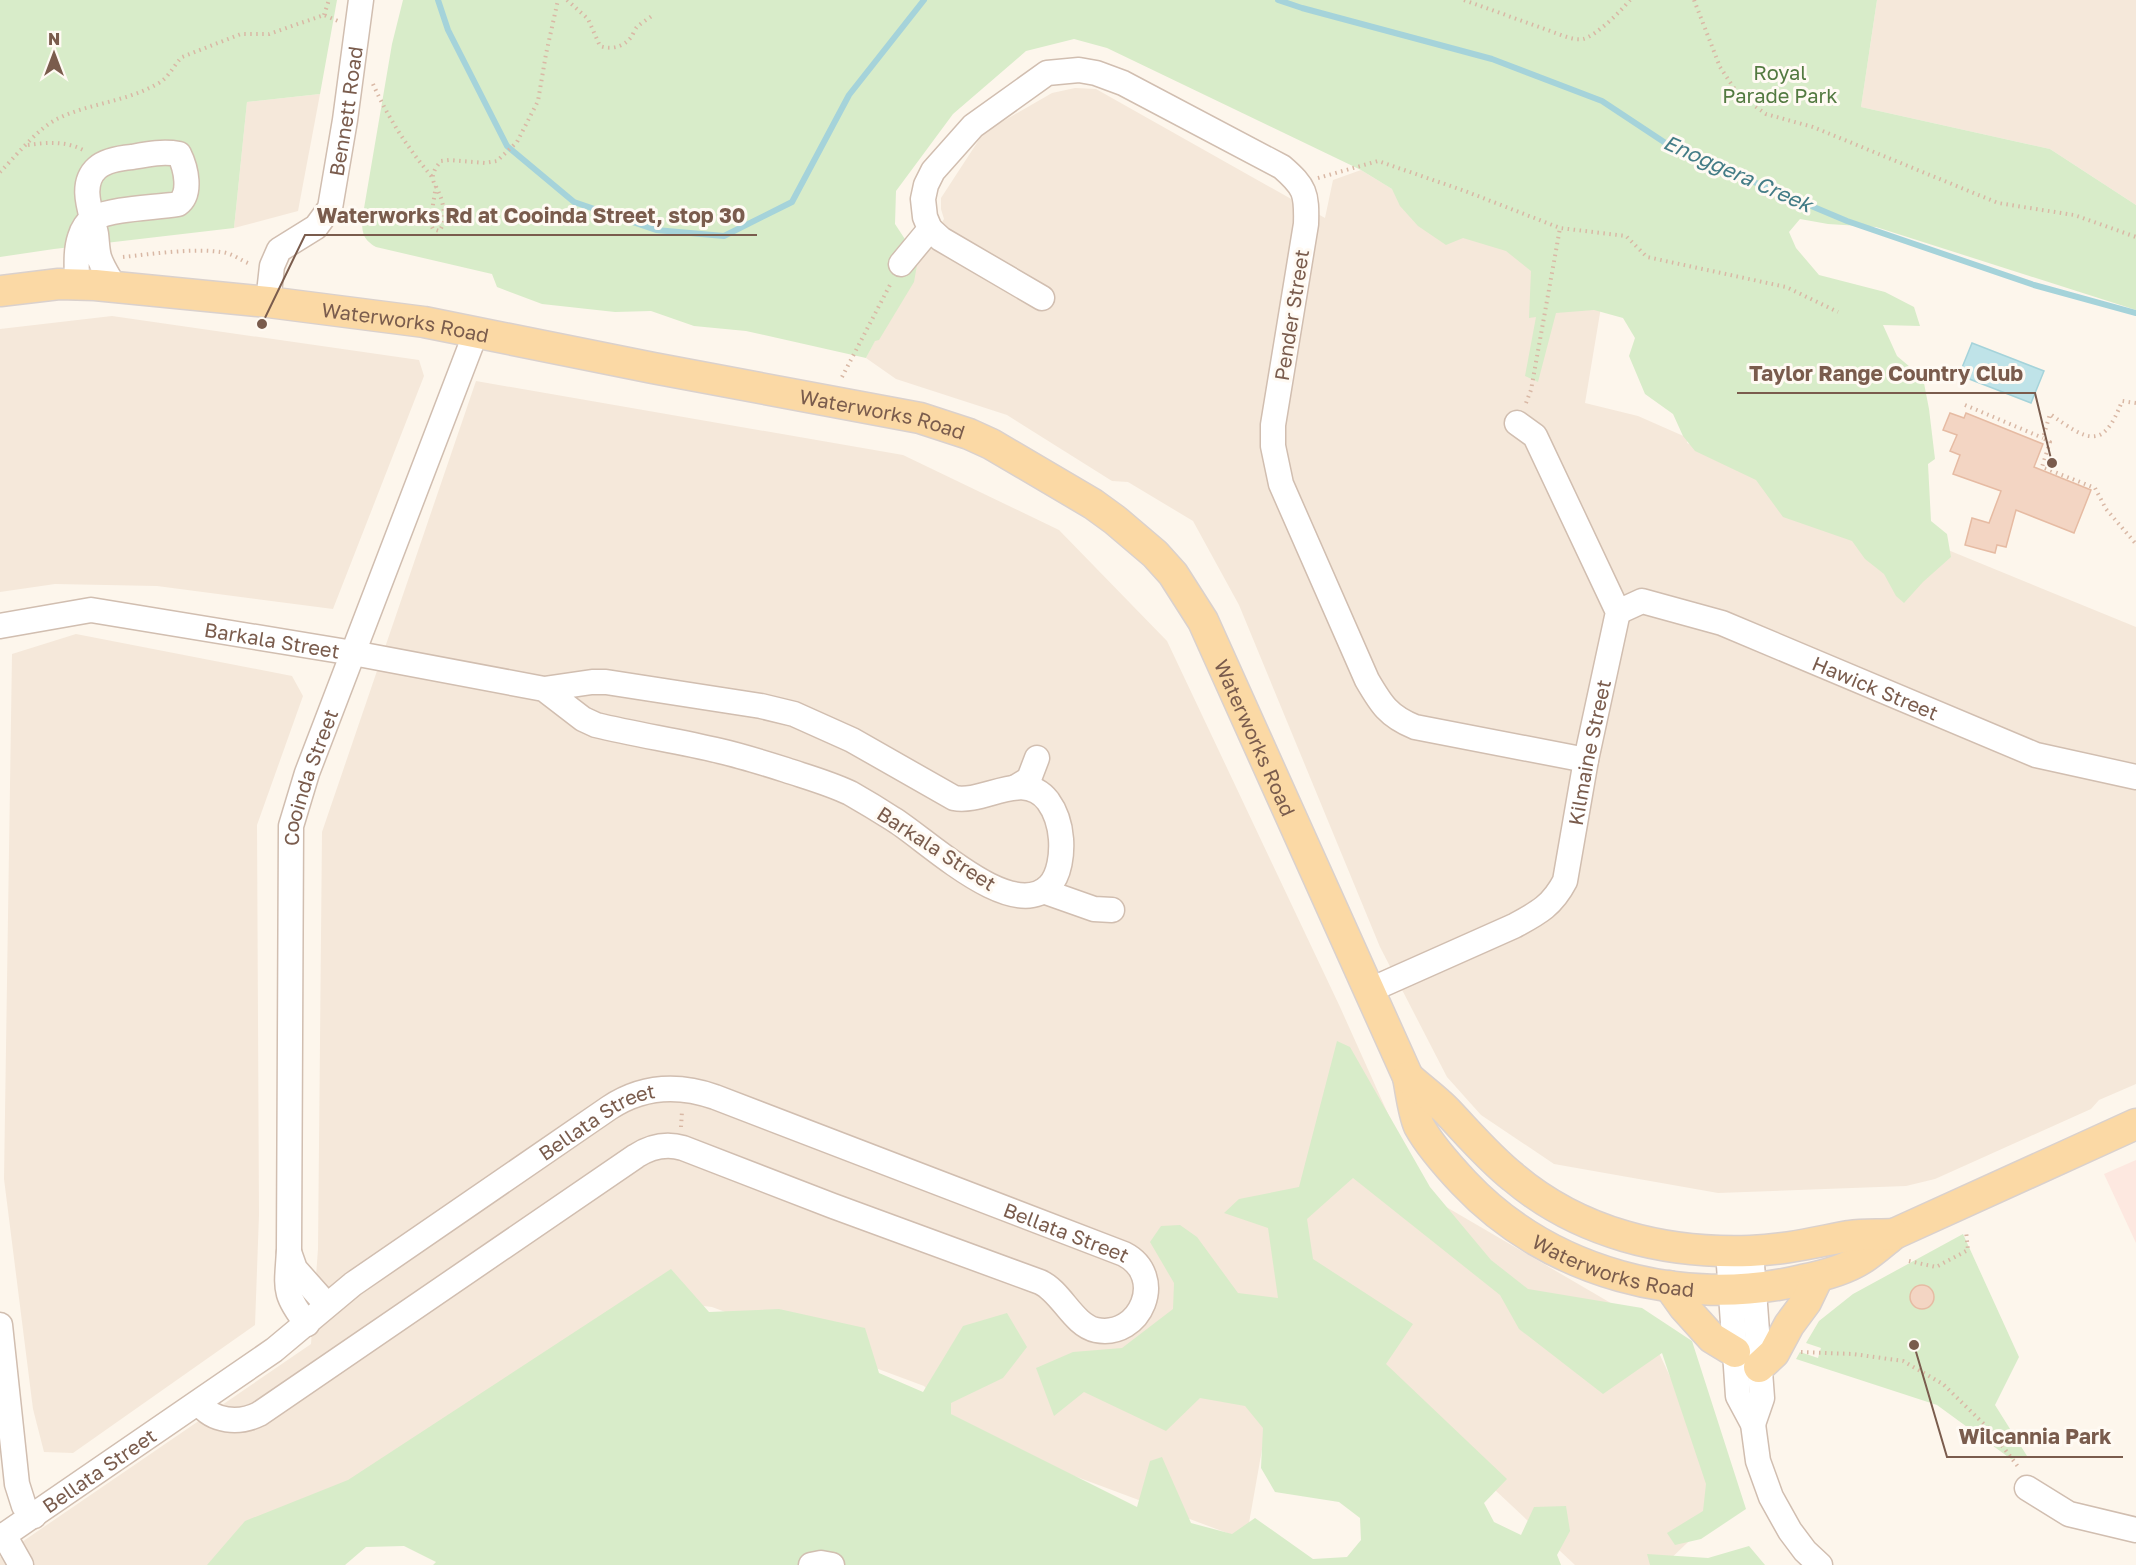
<svg xmlns="http://www.w3.org/2000/svg" width="2136" height="1565" font-family="'Golos Text',sans-serif">
<style>
.residential{fill:#f5e8da}
.commercial{fill:#fde8e0}
.green{fill:#d8ecc9}
.water{fill:#bfe3e8;stroke:#a5d3da;stroke-width:1.5}
.lines{fill:none;stroke-linecap:round;stroke-linejoin:round}
.stream{stroke:#a5d3da;stroke-width:6}
.building{fill:#f3d5c3;stroke:#e6bba3;stroke-width:1.5}
.minor-casing{stroke:#d1beb0;stroke-width:27}
.major-casing{stroke:#dad1cd;stroke-width:33}
.path{stroke:#d9b8a5;stroke-width:4;stroke-dasharray:1.5 4.5;stroke-linecap:butt}
.minor{stroke:#fff;stroke-width:24}
.major{stroke:#fbd9a5;stroke-width:30}
.labels{text-anchor:middle;dominant-baseline:central;stroke-width:6;stroke-linejoin:round;paint-order:stroke}
.park-label{font-size:20px;fill:#537a41;stroke:#fffaf3}
.street-label{font-size:20px;fill:#7a5c4d;stroke:#fffaf3}
.water-label{font-size:21px;font-style:italic;fill:#437c86;stroke:#fffaf3}
.leader{fill:none;stroke:#7a5c4d;stroke-width:2}
.callout-dot{fill:#7a5c4d;stroke:#fffaf3;stroke-width:2}
.callout-label{font-size:21px;text-anchor:middle;font-weight:bold;fill:#7a5c4d;stroke:#fffaf3;stroke-width:6;stroke-linejoin:round;paint-order:stroke}
</style>
<rect width="100%" height="100%" fill="#fdf6ec"/>
<g class="residential">
<path d="M1877,0H2136V205L2050,149L1861,107Z"/>
<path d="M1075,88L1096,89L1325,218L1333,180L1361,170L1433,214L1534,255L1562,289L1603,295L1585,403L1638,416L1688,438L1687,443L2136,627V1084L2099,1100L2091,1109L1935,1179L1906,1186L1718,1193L1554,1164L1481,1115L1447,1077L1380,947L1239,605L1193,521L1128,482L1112,481L1007,415L896,379L866,358L898,294L944,219L941,209V198L984,132L1052,93Z"/>
<path d="M320,94L298,211L234,228L247,102Z"/>
<path d="M112,316L419,360L424,376L333,609L157,586L55,584L0,592V329Z"/>
<path d="M476,381L903,455L1059,530L1167,641L1340,1007L1424,1194L1645,1323L1729,1503L1664,1565H1575L1289,1297L1246,1540L975,1439L924,1386L712,1307L679,1303L283,1565H0V1557L311,1344L318,1249L322,832Z"/>
<path d="M76,634L292,676L303,696L257,825L259,1215L255,1325L73,1453L44,1452L33,1409L4,1179L12,654Z"/>
</g>
<path class="commercial" d="M2136,1160V1243L2104,1174Z"/>
<g class="green">
<path d="M0,0H337L320,94L247,102L234,228L54,249L0,257Z"/>
<path d="M403,0H1877L1861,107L2050,149L2136,205V310L1876,227L1828,224L1800,219L1789,232L1796,248L1819,275L1885,292L1914,307L1920,326L1883,325L1897,356L1923,378L1929,409L1935,459L1928,464L1931,521L1947,534L1951,557L1923,582L1904,603L1896,596L1884,574L1865,559L1852,541L1783,517L1756,480L1695,451L1683,436L1673,414L1645,394L1629,356L1635,338L1623,318L1594,310L1556,313L1538,382L1525,376L1536,317L1529,318L1531,271L1506,251L1463,238L1446,245L1418,226L1400,206L1392,189L1361,170L1107,48L1074,39L1026,51L953,114L896,191L895,224L918,259L914,282L879,340L875,341L866,358L746,331L694,326L651,311L615,312L542,304L497,287L492,274L376,247C364,240 362,234 362,220L392,44Z"/>
<path d="M1337,1041L1350,1047L1430,1187L1491,1260L1528,1289L1642,1308L1692,1341L1746,1509L1701,1539L1675,1545L1667,1533L1703,1511L1706,1484L1662,1353L1603,1394L1519,1329L1500,1295L1353,1178L1307,1219L1313,1259L1413,1324L1386,1364L1507,1479L1484,1503L1494,1522L1521,1535L1534,1507L1566,1506L1570,1531L1557,1555L1561,1565H433L436,1562L404,1546L366,1547L345,1565H207L245,1521L348,1480L671,1269L709,1312L779,1309L865,1328L879,1373L923,1392L963,1326L1007,1313L1027,1347L1003,1378L951,1403V1414L1137,1507L1150,1461L1162,1457L1191,1523L1232,1534L1255,1518L1313,1559L1347,1557L1361,1540L1360,1518L1339,1502L1275,1492L1261,1468L1263,1428L1245,1406L1200,1398L1166,1431L1084,1392L1054,1416L1036,1368L1073,1352L1122,1348L1173,1309L1174,1283L1150,1242L1161,1226L1180,1225L1197,1237L1238,1293L1278,1298L1268,1228L1224,1213L1239,1199L1299,1187Z"/>
<path d="M1963,1234L2019,1357L1995,1405L2027,1456L2011,1459L1937,1405L1796,1359L1800,1352L1818,1358L1821,1348L1806,1343L1819,1321L1853,1294Z"/>
<path d="M1749,1546L1765,1565H1650L1647,1554L1708,1558Z"/>
</g>
<path class="water" d="M1972,343L2044,371L2031,403L1959,375Z"/>
<g class="lines">
<g class="stream">
<path d="M438,0L448,30L507,146L574,202L656,230L724,236L792,202L849,95L924,0"/>
<path d="M1278,0L1302,8L1492,59L1602,101L1673,148L1847,221L2034,285L2136,313"/>
</g>
</g>
<g class="building">
<path d="M1950,413L1964,418L1966,413L2043,444L2034,467L2091,490L2074,533L2016,510L2006,547L1997,545L1995,553L1965,545L1972,518L1989,523L2001,491L1953,474L1960,455L1950,451L1957,435L1943,430Z"/>
<circle cx="1922" cy="1297" r="12"/>
</g>
<g class="lines">
<g class="minor-casing">
<g id="minor">
<path d="M930,229L941,239L1042,298"/>
<path d="M901,264L930,229L925,217L923,199L926,185L933,171L973,126L1047,73L1079,70L1096,73L1123,83L1282,167C1305,187 1307,193 1306,224L1273,425V446L1281,484L1367,680C1381,704 1388,716 1415,727L1586,760"/>
<path d="M77,284C77,269 75,252 80,237C82,230 87,221 94,218C115,208 154,208 178,204C192,194 186,168 179,154C163,151 148,154 132,157C121,158 106,160 97,168C78,185 92,214 96,234C97,242 97,250 99,257C102,267 109,277 114,286"/>
<path id="s1" d="M268,302L272,266L279,250L316,227L330,208L345,120L361,0"/>
<path id="s2" d="M1618,612L1642,601L1722,623L2036,755L2136,777"/>
<path id="s3" d="M0,626L91,610L353,653L544,689L592,682H606L761,706L794,714L852,740L954,798C985,804 1023,769 1048,801C1056,812 1060,825 1061,839C1062,853 1060,875 1049,886C1012,924 925,838 893,819C879,810 864,801 850,793C829,783 807,777 786,770C764,763 742,756 720,751C679,741 637,735 596,725L583,719L544,689"/>
<path d="M1016,787L1029,779L1037,758"/>
<path d="M1043,891L1094,909L1112,910"/>
<path id="s4" d="M1368,991L1514,926C1538,913 1552,906 1565,881L1586,760L1618,612L1535,436L1517,423"/>
<path d="M1728,1251L1738,1396L1753,1424L1758,1461L1771,1497L1790,1531L1805,1551L1820,1565"/>
<path d="M1751,1251L1762,1398L1753,1424"/>
<path d="M289,1252L295,1269L327,1305"/>
<path id="s5" d="M307,1324C282,1292 287,1288 289,1250L291,826L307,773L476,332"/>
<path d="M0,1325L17,1484L24,1506L34,1516"/>
<path d="M2027,1488L2069,1514L2136,1530"/>
<path d="M4,1535L21,1565"/>
<path id="s6" d="M0,1538L274,1350L353,1284L609,1108C642,1086 678,1084 715,1097L1124,1254C1167,1276 1141,1339 1096,1330C1073,1325 1061,1291 1040,1282L833,1206L683,1148C666,1143 650,1147 636,1156L259,1414C239,1424 213,1422 199,1403"/>
<path d="M811,1565L821,1563L832,1565"/>
</g>
</g>
<g class="major-casing">
<g id="major">
<path id="s7" d="M0,291L59,284L95,285L268,302L424,322L653,368L920,418L969,434L991,444L1093,504L1115,520L1155,554L1173,574L1203,621L1408,1077C1411,1092 1413,1112 1419,1126C1430,1146 1448,1166 1464,1183C1549,1273 1683,1309 1802,1280C1822,1276 1845,1270 1862,1259C1873,1252 1884,1242 1894,1234L2136,1124"/>
<path d="M1408,1077C1420,1088 1434,1098 1446,1110C1468,1133 1488,1157 1513,1177C1579,1233 1665,1254 1750,1251C1784,1250 1816,1242 1849,1236C1864,1234 1879,1235 1894,1234"/>
<path d="M1669,1286L1684,1307L1712,1338L1735,1352"/>
<path d="M1759,1367L1774,1353L1789,1325L1806,1302L1818,1277"/>
</g>
</g>
<g class="path">
<path d="M567,0L588,19L600,46C612,50 624,47 632,36C633,34 635,29 637,27C641,23 648,19 653,15"/>
<path d="M1464,0L1564,36C1570,38 1576,40 1583,39C1596,36 1621,11 1630,0"/>
<path d="M1694,0L1720,67L1738,94L1766,114L1813,127L1998,203L2074,215L2136,237"/>
<path d="M324,15L329,0"/>
<path d="M373,84C388,118 409,150 433,178"/>
<path d="M28,145C48,142 67,141 85,151"/>
<path d="M0,172C17,155 37,129 57,119C89,103 126,102 157,84C169,78 173,66 182,57L241,34H269L324,15L338,21"/>
<path d="M1318,178L1378,161L1465,191L1560,228L1626,236L1647,257L1786,287L1838,312"/>
<path d="M436,186L430,223L433,229L439,231C447,222 444,204 439,193C438,189 433,183 433,179C432,172 437,166 441,161L449,160L485,163L497,161L517,142L538,101L546,54L558,0"/>
<path d="M123,257C152,254 192,248 221,252C232,253 240,260 250,264"/>
<path d="M842,377L891,283"/>
<path d="M1526,403L1531,390L1560,228"/>
<path d="M2136,403L2122,401C2103,452 2087,440 2050,414L2043,438L2050,442L2042,467L2095,488L2106,509L2136,544"/>
<path d="M1965,405L2043,438"/>
<path d="M681,1127L682,1111"/>
<path d="M1909,1261L1936,1267L1968,1250L1966,1231"/>
<path d="M1801,1352L1853,1354L1903,1361L1943,1384L1991,1431L2019,1468"/>
</g>
<use href="#minor" class="minor"/>
<use href="#major" class="major"/>
</g>
<g class="labels">
<g class="park-label">
<text x="1780" y="72">Royal<tspan x="1780" dy="23">Parade Park</tspan></text>
</g>
<g class="street-label">
<text stroke="none"><textPath href="#s1" startOffset="219">Bennett Road</textPath></text>
<text transform="translate(1291 315) rotate(-81)">Pender Street</text>
<text stroke="none"><textPath href="#s7" startOffset="408">Waterworks Road</textPath></text>
<text stroke="none"><textPath href="#s7" startOffset="894">Waterworks Road</textPath></text>
<text stroke="none"><textPath href="#s3" startOffset="276">Barkala Street</textPath></text>
<text stroke="none"><textPath href="#s2" startOffset="276">Hawick Street</textPath></text>
<text stroke="none"><textPath href="#s7" startOffset="1416">Waterworks Road</textPath></text>
<text stroke="none"><textPath href="#s4" startOffset="360">Kilmaine Street</textPath></text>
<text stroke="none"><textPath href="#s5" startOffset="555">Cooinda Street</textPath></text>
<text transform="translate(937 848) rotate(33)">Barkala Street</text>
<text stroke="none"><textPath href="#s6" startOffset="729">Bellata Street</textPath></text>
<text stroke="none"><textPath href="#s6" startOffset="1233">Bellata Street</textPath></text>
<text stroke="none"><textPath href="#s7" startOffset="2086">Waterworks Road</textPath></text>
<text stroke="none"><textPath href="#s6" startOffset="120">Bellata Street</textPath></text>
</g>
<g class="water-label">
<text transform="translate(1738 173) rotate(24)">Enoggera Creek</text>
</g>
</g>
<path class="leader" d="M262 324L305 235H757M2052 463L2035 393H1737M1914 1345L1947 1457H2123"/>
<g class="callout-dot">
<circle cx="262" cy="324" r="6"/>
<circle cx="2052" cy="463" r="6"/>
<circle cx="1914" cy="1345" r="6"/>
</g>
<g class="callout-label">
<text x="531" y="223">Waterworks Rd at Cooinda Street, stop 30</text>
<text x="1886" y="381">Taylor Range Country Club</text>
<text x="2035" y="1444">Wilcannia Park</text>
</g>
<g transform="translate(54 54)" stroke="#fffaf3" stroke-width="4.5" paint-order="stroke">
<path d="M0-4.5L10 22L0 15L-10 22Z" fill="#7a5c4d"/>
<text y="-9" font-size="16" font-weight="bold" text-anchor="middle" fill="#7a5c4d">N</text>
</g>
</svg>
